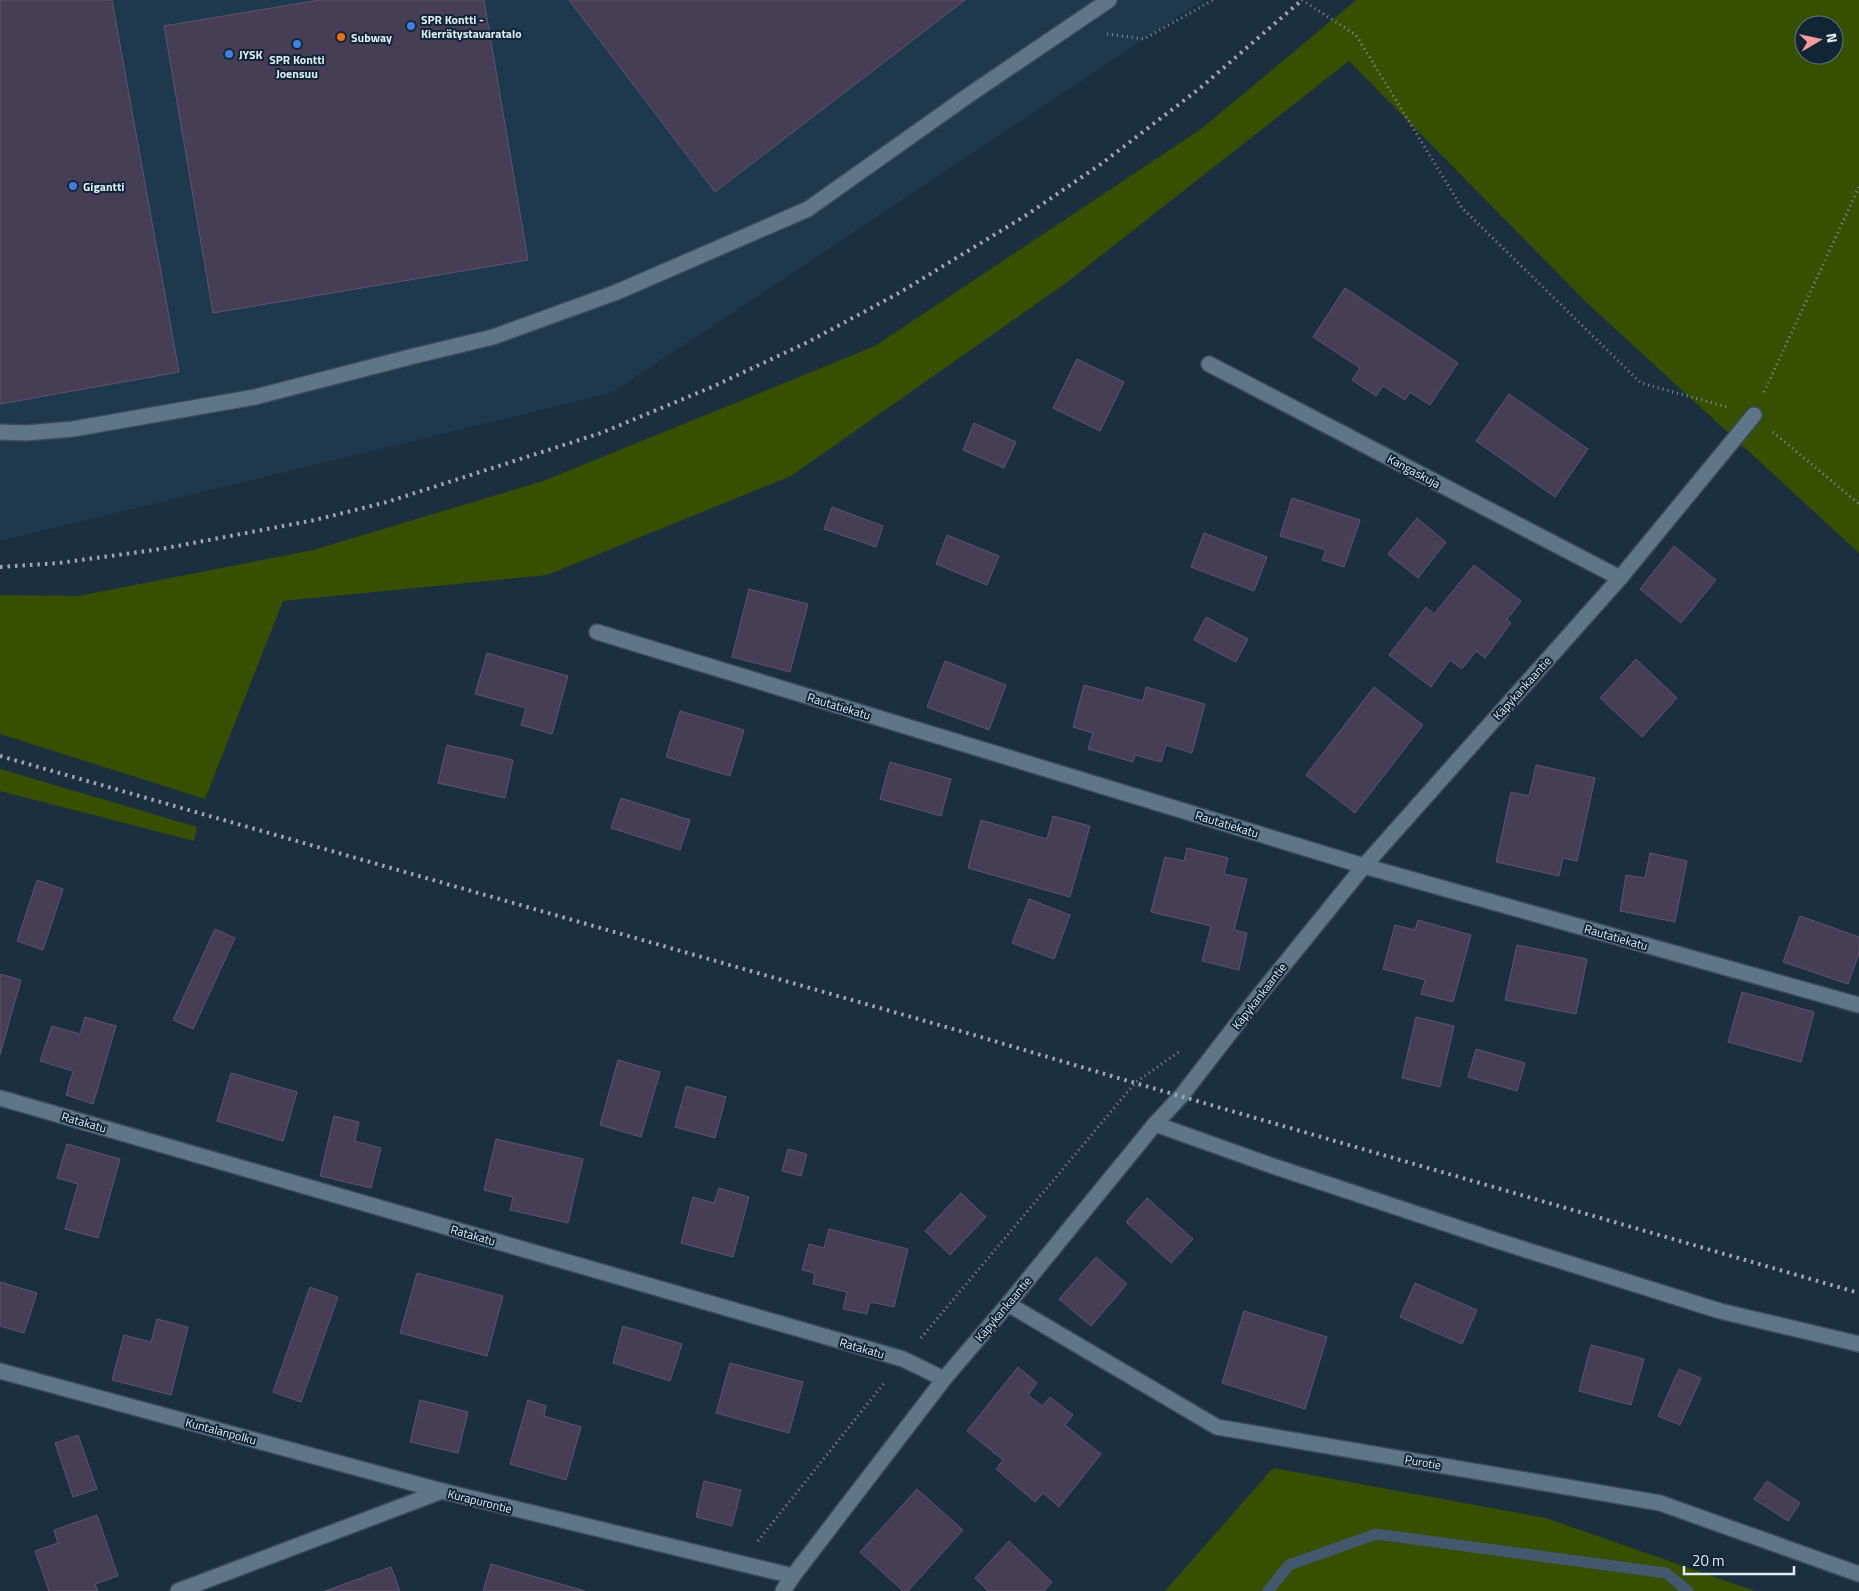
<svg xmlns="http://www.w3.org/2000/svg" width="1859" height="1591" font-family="'Titillium Web',sans-serif">
<style>
.built{fill:#1e384d}
.green{fill:#364f01;fill-rule:evenodd}
.lines{fill:none;stroke-linecap:round;stroke-linejoin:round}
.stream{stroke:#43576d;stroke-width:11}
.building{fill:#463e54;stroke:#5d556d}
.lane-casing{stroke:#3a4a58;stroke-width:18}
.street-casing{stroke:#3a4a58;stroke-width:18}
.path{stroke:#81909d;stroke-width:3;stroke-dasharray:1 4;stroke-linecap:butt}
.lane{stroke:#5f7588;stroke-width:15}
.street{stroke:#5f7588;stroke-width:15}
.rail{stroke:#9baab6;stroke-width:4;stroke-dasharray:2.5 5;stroke-linecap:butt}
.shop-dot{fill:#3f7fe0;stroke:#122535;stroke-width:2}
.food-dot{fill:#e8710a;stroke:#122535;stroke-width:2}
.labels{text-anchor:middle;dominant-baseline:central;stroke-width:4;stroke-linejoin:round;paint-order:stroke}
.poi-label{font-size:12px;font-weight:bold;fill:#e0ecf7;stroke:#122535;text-anchor:start}
.street-label{font-size:12px;fill:#e0ecf7;stroke:#122535}
</style>
<rect width="100%" height="100%" fill="#1c2f3f"/>
<path class="built" d="M0,0H1203L611,393L0,541Z"/>
<g class="green">
<path d="M1356,0H1859V553L1586,302L1349,61L1066,283L791,476L547,575L283,601L205,799L0,734V595L78,596L313,550L543,481L875,346L1201,129ZM1804,25H1834V55H1804Z"/>
<path d="M0,769L197,827L194,841L0,791Z"/>
<path d="M1273,1468L1546,1518L1755,1591H1165Z"/>
</g>
<g class="lines">
<path class="stream" d="M1268,1591L1289,1565L1376,1534L1666,1573L1688,1591"/>
</g>
<g class="building">
<path d="M0,0H112L179,372L0,404Z"/>
<path d="M319,0H484L528,260L213,313L164,26Z"/>
<path d="M569,0H965L715,192Z"/>
<path d="M1345,288L1458,363L1430,405L1410,392L1405,400L1383,386L1376,396L1352,380L1360,368L1313,337Z"/>
<path d="M1077,359L1124,382L1100,431L1053,408Z"/>
<path d="M1509,394L1588,449L1555,497L1476,441Z"/>
<path d="M974,423L1016,442L1004,468L963,450Z"/>
<path d="M1292,498L1360,520L1344,567L1322,560L1326,550L1280,536Z"/>
<path d="M832,507L883,526L876,547L824,529Z"/>
<path d="M1417,518L1446,542L1418,578L1388,554Z"/>
<path d="M1204,533L1267,557L1254,591L1191,567Z"/>
<path d="M947,535L999,556L987,585L936,564Z"/>
<path d="M1674,546L1716,580L1681,623L1640,589Z"/>
<path d="M1474,565L1521,601L1507,619L1511,623L1485,658L1476,651L1462,669L1450,660L1431,687L1389,655L1426,607L1434,614Z"/>
<path d="M749,589L808,604L790,672L732,657Z"/>
<path d="M1206,617L1248,639L1236,662L1194,640Z"/>
<path d="M487,653L568,676L552,734L521,725L526,708L475,694Z"/>
<path d="M1636,659L1677,698L1642,737L1600,698Z"/>
<path d="M945,661L1006,685L989,730L927,707Z"/>
<path d="M1084,685L1143,701L1146,687L1205,704L1192,753L1166,745L1161,762L1135,755L1133,762L1088,749L1093,733L1073,727Z"/>
<path d="M1374,687L1423,725L1355,813L1306,775Z"/>
<path d="M680,711L744,730L730,776L666,757Z"/>
<path d="M447,745L513,760L505,798L438,783Z"/>
<path d="M890,762L951,779L941,816L880,799Z"/>
<path d="M1536,765L1595,778L1577,861L1563,858L1559,876L1496,862L1511,792L1529,796Z"/>
<path d="M621,798L690,820L680,850L611,828Z"/>
<path d="M1053,816L1090,826L1070,897L968,868L981,820L1047,839Z"/>
<path d="M1187,848L1228,858L1224,874L1247,879L1234,930L1247,933L1239,970L1202,961L1211,926L1151,912L1165,857L1184,861Z"/>
<path d="M1650,853L1687,861L1675,922L1620,911L1626,875L1645,878Z"/>
<path d="M37,880L63,889L43,950L17,941Z"/>
<path d="M1029,899L1070,915L1054,959L1012,943Z"/>
<path d="M1800,916L1859,937V954L1848,984L1783,962Z"/>
<path d="M1418,920L1471,935L1453,1002L1421,994L1425,980L1383,969L1395,925L1415,930Z"/>
<path d="M215,929L235,938L193,1029L173,1020Z"/>
<path d="M1517,945L1587,959L1576,1014L1505,1000Z"/>
<path d="M0,974L21,980L0,1055Z"/>
<path d="M1742,992L1814,1012L1801,1062L1728,1042Z"/>
<path d="M85,1017L116,1026L93,1104L66,1095L73,1071L40,1061L52,1026L80,1034Z"/>
<path d="M1416,1017L1454,1026L1440,1087L1402,1078Z"/>
<path d="M1476,1049L1525,1063L1517,1091L1468,1077Z"/>
<path d="M618,1060L660,1072L641,1137L600,1125Z"/>
<path d="M231,1073L297,1092L283,1141L217,1121Z"/>
<path d="M686,1086L726,1097L715,1138L675,1127Z"/>
<path d="M334,1116L359,1122L355,1141L381,1148L371,1188L320,1176Z"/>
<path d="M496,1139L583,1159L568,1223L510,1210L513,1197L484,1190Z"/>
<path d="M67,1144L120,1159L98,1238L65,1229L78,1184L57,1178Z"/>
<path d="M788,1149L807,1154L801,1176L782,1171Z"/>
<path d="M719,1188L749,1197L733,1257L681,1243L693,1197L714,1203Z"/>
<path d="M961,1193L986,1217L950,1255L925,1231Z"/>
<path d="M1147,1198L1193,1239L1171,1263L1126,1222Z"/>
<path d="M829,1229L908,1249L894,1307L870,1302L867,1314L843,1309L847,1292L813,1284L815,1273L802,1270L809,1244L824,1248Z"/>
<path d="M1096,1257L1127,1284L1091,1326L1059,1299Z"/>
<path d="M417,1273L503,1296L487,1356L400,1333Z"/>
<path d="M0,1282L37,1293L24,1333L0,1326Z"/>
<path d="M1415,1283L1477,1310L1462,1344L1400,1317Z"/>
<path d="M310,1287L338,1297L301,1402L273,1392Z"/>
<path d="M1244,1311L1327,1337L1305,1409L1222,1383Z"/>
<path d="M157,1319L188,1327L171,1395L112,1380L124,1335L151,1342Z"/>
<path d="M623,1326L682,1344L670,1381L613,1363Z"/>
<path d="M1591,1345L1644,1359L1631,1405L1579,1391Z"/>
<path d="M730,1363L803,1382L789,1433L716,1413Z"/>
<path d="M1018,1367L1037,1383L1028,1395L1042,1406L1050,1397L1073,1415L1065,1425L1101,1454L1059,1507L1043,1493L1035,1502L996,1469L1003,1460L967,1431Z"/>
<path d="M1679,1369L1701,1378L1680,1425L1658,1416Z"/>
<path d="M420,1400L468,1412L458,1453L410,1442Z"/>
<path d="M528,1400L546,1406L544,1416L581,1427L566,1480L510,1464Z"/>
<path d="M78,1435L97,1489L73,1497L55,1443Z"/>
<path d="M704,1481L741,1490L732,1526L696,1517Z"/>
<path d="M1767,1481L1800,1503L1788,1521L1754,1499Z"/>
<path d="M917,1489L963,1530L908,1591H903L860,1552Z"/>
<path d="M97,1515L118,1576L95,1584L98,1591H49L35,1551L58,1543L54,1530Z"/>
<path d="M1009,1541L1052,1582L1044,1591H988L975,1578Z"/>
<path d="M491,1564L585,1591H483Z"/>
<path d="M391,1567L400,1591H325Z"/>
</g>
<g class="lines">
<g class="lane-casing">
<g id="lane">
<path d="M0,432L26,433L73,429L255,397L414,356L493,337L617,292L808,209L969,95L1109,0"/>
<path d="M1155,1124L1270,1165L1501,1242L1720,1311L1859,1344"/>
</g>
</g>
<g class="street-casing">
<g id="street">
<path d="M1209,364L1620,578"/>
<path d="M597,632L1364,866L1859,1005"/>
<path d="M0,1098L903,1359L944,1379"/>
<path d="M1008,1304L1217,1427L1660,1503L1859,1574"/>
<path d="M0,1371L442,1491"/>
<path d="M178,1591L442,1491L793,1576"/>
<path d="M783,1591L793,1576L944,1379L1008,1304L1155,1124L1182,1095L1257,998L1364,866L1620,578L1754,415"/>
</g>
</g>
<g class="path">
<path d="M1302,0L1356,35L1462,208L1641,383L1727,407"/>
<path d="M1107,34L1144,39L1213,0"/>
<path d="M1764,392L1859,187"/>
<path d="M1773,432L1859,504"/>
<path d="M921,1338L1135,1083L1180,1051"/>
<path d="M758,1541L885,1382"/>
</g>
<use href="#lane" class="lane"/>
<use href="#street" class="street"/>
<g class="rail">
<path d="M0,567L59,563L161,549L315,520L387,502L601,433L712,387L808,342L899,293L1025,216L1101,164L1199,89L1302,0"/>
<path d="M0,756L974,1035L1135,1083L1859,1293"/>
</g>
</g>
<g class="shop-dot">
<circle cx="411" cy="26" r="5"/>
<circle cx="297" cy="44" r="5"/>
<circle cx="229" cy="54" r="5"/>
<circle cx="73" cy="186" r="5"/>
</g>
<circle class="food-dot" cx="341" cy="37" r="5"/>
<g class="labels">
<g class="poi-label">
<text x="421" y="19">SPR Kontti -<tspan x="421" dy="14">Kierrätystavaratalo</tspan></text>
<text x="351" y="37">Subway</text>
<text x="239" y="54">JYSK</text>
<text x="297" y="59" text-anchor="middle">SPR Kontti<tspan x="297" dy="14">Joensuu</tspan></text>
<text x="83" y="186">Gigantti</text>
</g>
<g class="street-label">
<text transform="translate(1414 471) rotate(28)">Kangaskuja</text>
<text transform="translate(1522 688) rotate(-48)">Käpykankaantie</text>
<text transform="translate(839 706) rotate(17)">Rautatiekatu</text>
<text transform="translate(1227 824) rotate(17)">Rautatiekatu</text>
<text transform="translate(1616 937) rotate(16)">Rautatiekatu</text>
<text transform="translate(1259 996) rotate(-52)">Käpykankaantie</text>
<text transform="translate(84 1122) rotate(16)">Ratakatu</text>
<text transform="translate(473 1235) rotate(16)">Ratakatu</text>
<text transform="translate(1003 1309) rotate(-50)">Käpykankaantie</text>
<text transform="translate(862 1348) rotate(16)">Ratakatu</text>
<text transform="translate(221 1431) rotate(15)">Kuntalanpolku</text>
<text transform="translate(1423 1462) rotate(10)">Purotie</text>
<text transform="translate(480 1501) rotate(14)">Kurapurontie</text>
</g>
</g>
<g transform="translate(1819 40) rotate(81)"><circle r="24" fill="#122535" stroke="#647583"/>
<path d="M0-4L9 19L0 12L-9 19Z" fill="#f59b99"/>
<text y="-8" font-size="14" font-weight="bold" text-anchor="middle" fill="#e0ecf7">N</text>
</g>
<path d="M1684 1566v8h110v-8" fill="none" stroke="#e0ecf7" stroke-width="2.5"/>
<text x="1692" y="1566" font-size="15" fill="#e0ecf7" stroke="#122535" stroke-width="4" paint-order="stroke">20 m</text>
</svg>
